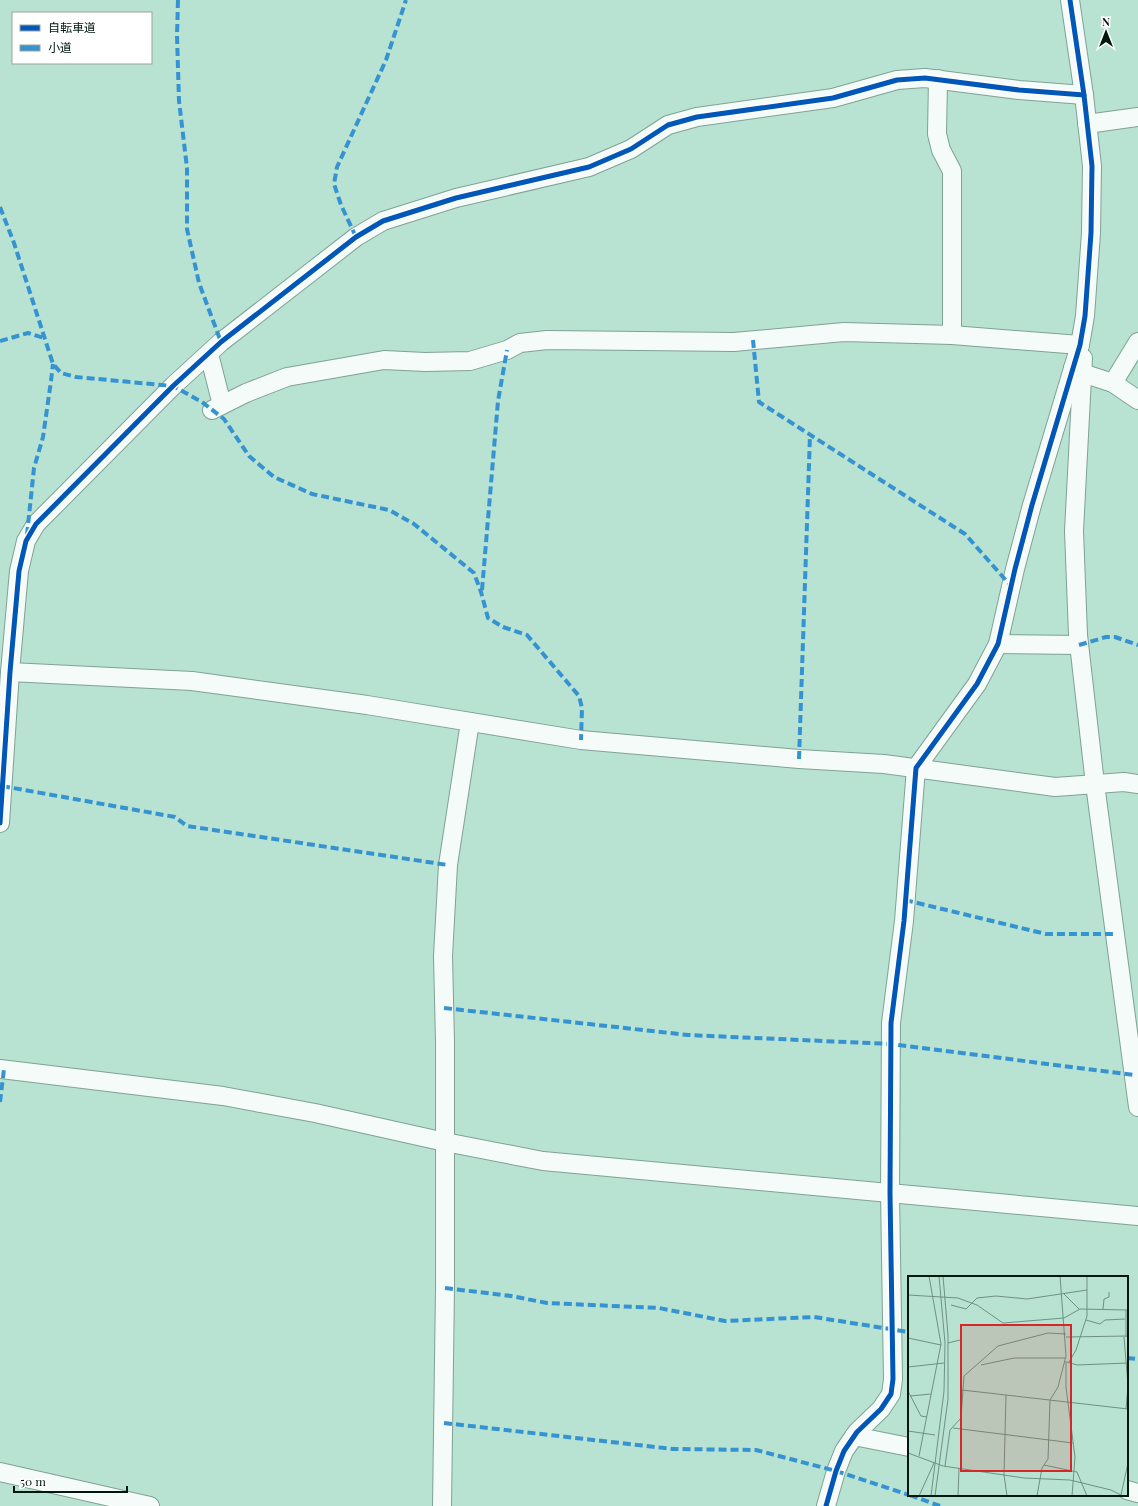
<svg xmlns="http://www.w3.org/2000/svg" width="1138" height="1506" font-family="'Playfair Display','Noto Sans JP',serif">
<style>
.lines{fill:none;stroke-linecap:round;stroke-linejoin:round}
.minor-casing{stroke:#80a296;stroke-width:20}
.minor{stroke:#f4fbf8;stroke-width:18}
.quiet{stroke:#3693d2;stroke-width:4;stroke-dasharray:8 4;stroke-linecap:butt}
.cycleway-casing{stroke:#fff;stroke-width:8}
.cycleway{stroke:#0057b8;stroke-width:5}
.inset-road{fill:none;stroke:#6f9184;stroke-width:1}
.view{fill:#d62828;fill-opacity:0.15;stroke:#d62828;stroke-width:2}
.inset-edge{fill:none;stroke:#01170f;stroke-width:2}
</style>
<rect width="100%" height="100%" fill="#b8e2d2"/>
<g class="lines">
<g class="minor-casing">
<g id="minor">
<path d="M938,79L937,134L941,150L952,171V335"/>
<path d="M1087,124L1138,117"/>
<path d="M209,354L222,405"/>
<path d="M1083,358L1074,531L1078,635L1095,784L1138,1107"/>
<path d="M1073,368L1082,373L1113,383L1138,400"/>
<path d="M1113,383L1138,342"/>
<path d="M212,410L246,393L287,377L384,360L425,362L470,361L507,350L520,343L547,340L734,342L844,332L952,335L1080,345"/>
<path d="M998,644L1079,645"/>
<path d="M10,672L192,681L367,705L581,740L799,759L884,764L1055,787L1124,782L1138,784"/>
<path d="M0,823L10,672L19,571L26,541L36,524L173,386L221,342L356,237L383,221L456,198L589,167L631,149L668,125L697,117L833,98L897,80L925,78L1019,90L1084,95"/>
<path d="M0,1069L223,1096L315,1113L445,1142L543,1161L1138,1216"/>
<path d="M854,1436L909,1447"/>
<path d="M0,1472L150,1506"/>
<path d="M1127,1490L1138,1493"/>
<path d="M442,1506L445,1288V1042L443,956L448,865L470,722"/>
<path d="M826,1506L836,1471L844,1451L857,1432L881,1409L891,1394L893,1379L890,1193L891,1023L904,921L916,768L977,684L998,644L1015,569L1032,505L1080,345L1085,316L1091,233L1092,166L1084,95L1070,0"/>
</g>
</g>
<use href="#minor" class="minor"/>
<g class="quiet">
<path d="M178,0L177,36L179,101L187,168V229L199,283L221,342"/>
<path d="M0,207L14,243L53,364L61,373L76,377L173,386L202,402L224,419L249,456L274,477L312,494L389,510L414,524L474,573L481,592L488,618L503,627L527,635L579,696L582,708L581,740"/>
<path d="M356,237L341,205L334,184L337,167L386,60L406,0"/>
<path d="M753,340L759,402L965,534L1011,586"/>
<path d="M0,341L28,333L44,338"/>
<path d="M27,535L34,468L43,437L51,381L53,364"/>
<path d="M482,590L498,401L507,350"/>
<path d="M1079,645L1106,637H1115L1138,645"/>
<path d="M799,759L810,435"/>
<path d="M2,786L175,817L187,826L448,865"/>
<path d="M905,900L1046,934H1115"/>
<path d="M444,1008L688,1035L891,1044L1134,1075"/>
<path d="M0,1102L4,1069"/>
<path d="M445,1288L511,1296L547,1303L659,1308L725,1321L814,1317L909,1332"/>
<path d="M1127,1358L1138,1359"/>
<path d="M444,1423L673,1449L756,1450L836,1471L909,1495"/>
<path d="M910,1495L940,1506"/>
</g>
<g class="cycleway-casing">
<g id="cycleway">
<path d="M0,823L10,672L19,571L26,541L36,524L173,386L221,342L356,237L383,221L456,198L589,167L631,149L668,125L697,117L833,98L897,80L925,78L1019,90L1084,95"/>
<path d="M826,1506L836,1471L844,1451L857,1432L881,1409L891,1394L893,1379L890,1193L891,1023L904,921L916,768L977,684L998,644L1015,569L1032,505L1080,345L1085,316L1091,233L1092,166L1084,95L1070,0"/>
</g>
</g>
<use href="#cycleway" class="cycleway"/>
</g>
<g transform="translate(908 1276)">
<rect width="220" height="220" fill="#b8e2d2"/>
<path class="inset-road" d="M155,17L171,33M0,19L50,22L69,29L95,47L156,42L172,33L220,34M43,29L58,33L69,22L88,20L119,23L179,14M195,33L196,23L201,21V16M178,44L192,48L197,44L217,43M158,61L220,60M216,61L220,109M218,61V34M0,62L33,69M40,67L52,64M158,85V111L167,181L164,220M159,86L169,89L220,87M161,86L168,74L179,40V0M73,89L106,82H158M0,91L36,87M54,114L220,133M0,115L13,140L19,141M98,119L96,199L99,220M2,120L23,118M218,133L220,110M45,152L165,167M0,155L27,159M0,177L35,190L116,202L162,204L203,214L215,220M11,180L33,68L21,0M136,189L169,196L179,220M37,190L42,154L53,142L56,100L90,70L140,57L158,58M213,219L220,187M11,220L26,187M23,220L36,115L37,67L31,0M27,220L40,123V59L35,0M50,220L51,192M129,220L134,192L140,183L142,124L150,111L158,80L152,0"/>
<path class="view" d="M53,49H163V195H53Z"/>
<rect width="220" height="220" class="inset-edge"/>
</g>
<rect x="12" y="12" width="140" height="52" fill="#ffffff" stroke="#99a29f"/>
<rect x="20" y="25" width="20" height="6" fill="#0057b8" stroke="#99a29f"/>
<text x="48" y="32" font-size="12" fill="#01170f">自転車道</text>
<rect x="20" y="45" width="20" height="6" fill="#3693d2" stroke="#99a29f"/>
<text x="48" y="52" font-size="12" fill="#01170f">小道</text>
<g transform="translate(1106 32)" stroke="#ffffff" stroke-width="3" paint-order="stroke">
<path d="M0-3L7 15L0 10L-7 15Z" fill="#01170f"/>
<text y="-6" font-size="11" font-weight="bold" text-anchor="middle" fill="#01170f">N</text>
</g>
<path d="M14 1486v6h113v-6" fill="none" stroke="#01170f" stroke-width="2"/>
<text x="20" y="1486" font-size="12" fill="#01170f" stroke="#ffffff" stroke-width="3" paint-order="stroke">50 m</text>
</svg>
